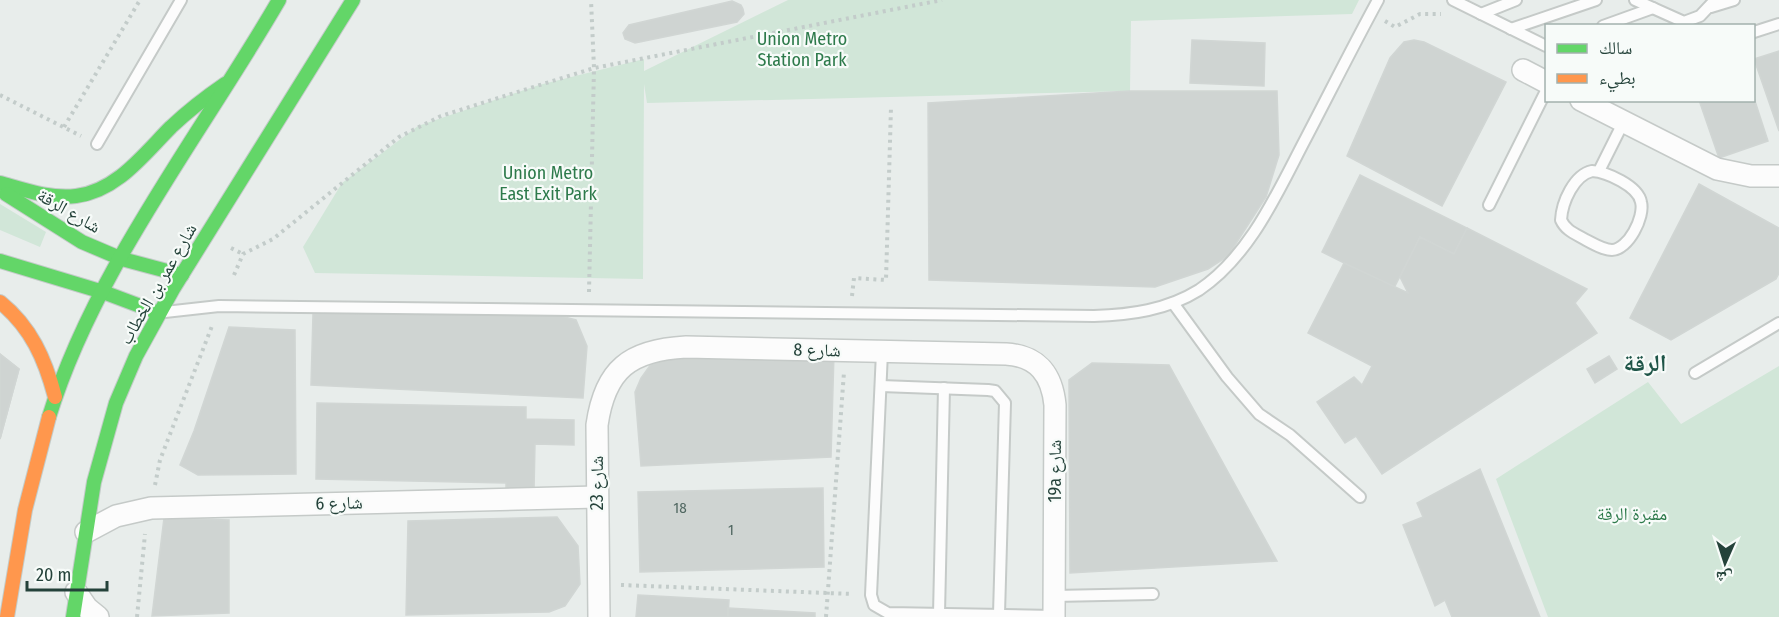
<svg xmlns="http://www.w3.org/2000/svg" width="1779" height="617" font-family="'Fira Sans Condensed','Noto Naskh Arabic',sans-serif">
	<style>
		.green { fill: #d1e6d8 }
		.building { fill: #cfd4d2; stroke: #d1d6d4; stroke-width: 1.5 }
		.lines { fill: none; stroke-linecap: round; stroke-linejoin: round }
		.lane-casing { stroke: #c5cac8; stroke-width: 14 }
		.street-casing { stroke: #c5cac8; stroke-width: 24 }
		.fast-casing { stroke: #c3cbc8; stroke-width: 16 }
		.slow-casing { stroke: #c3cbc8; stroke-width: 16 }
		.path { stroke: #c3ccca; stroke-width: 4; stroke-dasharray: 3 4.5; stroke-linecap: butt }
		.lane { stroke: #fcfcfc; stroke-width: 10 }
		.street { stroke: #fcfcfc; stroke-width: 21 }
		.fast { stroke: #63d668; stroke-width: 14 }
		.slow { stroke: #ff974d; stroke-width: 14 }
		.labels { text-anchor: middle; stroke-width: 4.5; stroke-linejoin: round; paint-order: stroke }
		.number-label { font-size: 15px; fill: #506761 }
		.park-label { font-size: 18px; fill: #2d7a4b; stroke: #f7fbf9 }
		.street-label { font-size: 18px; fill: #24423a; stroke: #f7fbf9 }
		.district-label { font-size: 24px; font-weight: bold; fill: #1f5548; stroke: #f7fbf9 }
	</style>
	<rect width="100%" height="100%" fill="#e8edeb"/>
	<g class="green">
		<polygon points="788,0 1359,0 1352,14 1131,21 1130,91 647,103 644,84 643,279 315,273 303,247 342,183 418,126 539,85 644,59 644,71"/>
		<polygon points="0,204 46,232 40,247 0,230"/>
		<polygon points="1779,366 1779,617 1548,617 1496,479 1648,382 1681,424"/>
	</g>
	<g class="building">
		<polygon points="732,1 741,5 743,9 744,14 737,22 635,43 625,39 623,33 629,25"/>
		<polygon points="1192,40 1265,43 1264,86 1190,83"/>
		<polygon points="1414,40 1424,42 1506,82 1442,206 1347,156 1390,58 1404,42"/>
		<polygon points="1779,51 1779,131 1754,59"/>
		<polygon points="1130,91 1277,91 1279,155 1266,197 1228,256 1208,269 1155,287 929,280 928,103"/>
		<polygon points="1754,98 1768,141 1719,158 1699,100 1754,100"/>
		<polygon points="1360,175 1467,228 1454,254 1420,237 1394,288 1322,252"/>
		<polygon points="1699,184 1779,228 1779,273 1776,279 1671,340 1630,318"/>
		<polygon points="1467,228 1587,289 1575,303 1597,333 1382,474 1356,436 1345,443 1317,402 1354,377 1362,385 1372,366 1308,333 1344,263 1408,293 1400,277 1420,237 1454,254"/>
		<polygon points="313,314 557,315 576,320 587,346 583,398 311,385"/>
		<polygon points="229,327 295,330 296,474 198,475 180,465 194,431"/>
		<polygon points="683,353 834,353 831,457 641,466 635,392 641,378 654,360"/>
		<polygon points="0,354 19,369 0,439"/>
		<polygon points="0,354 19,369 0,439"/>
		<polygon points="1609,356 1617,369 1595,383 1587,369"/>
		<polygon points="1092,363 1169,365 1277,561 1070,573 1069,380"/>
		<polygon points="317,403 526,407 526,419 574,420 574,445 535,444 534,490 506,490 506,483 316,479"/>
		<polygon points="1480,469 1540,617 1452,617 1445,600 1435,606 1403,525 1423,517 1417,503"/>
		<polygon points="823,488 824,567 640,572 638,492"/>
		<polygon points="557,517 578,546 580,584 565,606 549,612 406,615 408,521"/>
		<polygon points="164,518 229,520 229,613 152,616"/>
		<polygon points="638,595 729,600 728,617 636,617"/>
		<polygon points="728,608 815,613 815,617 728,617"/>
	</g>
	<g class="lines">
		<defs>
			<g id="lane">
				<polyline points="1453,0 1546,46"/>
				<polyline points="1635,0 1684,22 1700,16 1715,0"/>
				<polyline points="1711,7 1734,0"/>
				<polyline points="1481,14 1516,0"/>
				<polyline points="1603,26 1653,8"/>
				<polyline points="1511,29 1596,0"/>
				<polyline points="1754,32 1779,24"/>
				<polyline points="97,144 181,0"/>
				<path d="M1592,171C1607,172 1638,186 1641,202C1645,217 1628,250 1612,250C1603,250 1594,244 1586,240C1576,234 1566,231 1561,220C1562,202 1574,175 1592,171Z"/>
				<polyline points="1599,171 1623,123"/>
				<polyline points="1489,205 1546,91"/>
				<polyline points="1173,303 1227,377 1259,414 1290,435 1360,497"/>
				<path d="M165,312L219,306L1094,316C1130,315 1167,310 1199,290C1251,255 1278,191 1306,138C1330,92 1353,46 1378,0"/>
				<polyline points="882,352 871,595 874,605 888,613 1054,616"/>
				<polyline points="1695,373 1779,323"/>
				<polyline points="881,386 988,390 995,391 1005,403 999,614"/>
				<polyline points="1054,596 1153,594"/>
				<polyline points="939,614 944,388"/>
			</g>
			<g id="street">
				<polyline points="1523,70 1546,82"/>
				<polyline points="1581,100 1717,169 1751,176 1779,176"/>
				<polyline points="86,532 116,516 151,508 597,497"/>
				<polyline points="76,592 87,608 98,617"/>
				<path d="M599,617L597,425C605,369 630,350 686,347L1006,354C1038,356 1052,375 1055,405L1054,617"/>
			</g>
			<g id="fast">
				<path d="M0,183C25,190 50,199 76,196C117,191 144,154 171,127C188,111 206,97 225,84"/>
				<polyline points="6,194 82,242 122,259 182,275"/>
				<polyline points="0,261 103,292 159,313"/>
				<path d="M49,417C94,270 202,133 279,0"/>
				<polyline points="73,617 94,482 116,403 136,356 173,289 353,0"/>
			</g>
			<g id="slow">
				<path d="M0,302C31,327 45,359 55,397"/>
				<polyline points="7,617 25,510 49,417"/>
			</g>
		</defs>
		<use href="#lane" class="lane-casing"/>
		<use href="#street" class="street-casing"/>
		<use href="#fast" class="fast-casing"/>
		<use href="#slow" class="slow-casing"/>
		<g class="path">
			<polyline points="1385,21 1395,27 1420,14 1441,14"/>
			<polyline points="0,95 81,136"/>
			<polyline points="64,127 140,0"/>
			<polyline points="231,248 243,254"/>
			<polyline points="234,275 243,254 273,239 399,137 441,116 594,68 942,0"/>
			<polyline points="589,292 594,68 591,0"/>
			<polyline points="852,296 854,278 886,280 891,107"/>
			<polyline points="155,485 160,460 212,326"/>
			<polyline points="621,585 853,594"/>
			<polyline points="137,617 145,534"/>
			<polyline points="826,617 844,372"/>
		</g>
		<use href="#lane" class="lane"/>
		<use href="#street" class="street"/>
		<use href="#fast" class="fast"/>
		<use href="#slow" class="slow"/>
	</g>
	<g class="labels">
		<g class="number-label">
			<text x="680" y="513">18</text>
			<text x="731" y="535">1</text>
		</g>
		<g class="park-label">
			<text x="802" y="45">Union Metro<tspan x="802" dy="21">Station Park</tspan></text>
			<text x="548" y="179">Union Metro<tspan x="548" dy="21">East Exit Park</tspan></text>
			<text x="1632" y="520">مقبرة الرقة</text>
		</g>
		<g class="street-label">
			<text transform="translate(69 211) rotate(30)" y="6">شارع الرقة</text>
			<text transform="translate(158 284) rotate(-60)" y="6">شارع عمر بن الخطاب</text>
			<text transform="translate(817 350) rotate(1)" y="6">شارع 8</text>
			<text transform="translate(1055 471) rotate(-90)" y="6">19a شارع</text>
			<text transform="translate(597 483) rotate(-90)" y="6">شارع 23</text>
			<text transform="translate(339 503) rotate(-1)" y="6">شارع 6</text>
		</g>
		<g class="district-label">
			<text x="1645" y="371">الرقة</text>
		</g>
	</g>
	<rect x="1545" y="24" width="210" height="78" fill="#f7fbf9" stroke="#a3b1ad" stroke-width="1.5"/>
	<rect x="1557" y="44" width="30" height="9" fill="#63d668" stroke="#a3b1ad" stroke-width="1.5"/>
	<text x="1599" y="54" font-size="18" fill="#24423a">سالك</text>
	<rect x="1557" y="74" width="30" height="9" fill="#ff974d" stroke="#a3b1ad" stroke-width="1.5"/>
	<text x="1599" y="84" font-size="18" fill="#24423a">بطيء</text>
	<g transform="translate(1725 563) rotate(183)" stroke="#f7fbf9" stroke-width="4.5" paint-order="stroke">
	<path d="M0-4.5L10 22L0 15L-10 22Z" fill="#24423a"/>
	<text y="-9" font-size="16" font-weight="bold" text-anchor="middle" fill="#24423a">ش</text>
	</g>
	<path d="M27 581v9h80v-9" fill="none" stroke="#24423a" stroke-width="3"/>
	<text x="36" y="581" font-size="18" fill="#24423a" stroke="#f7fbf9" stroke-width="4.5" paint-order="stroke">20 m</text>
</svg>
